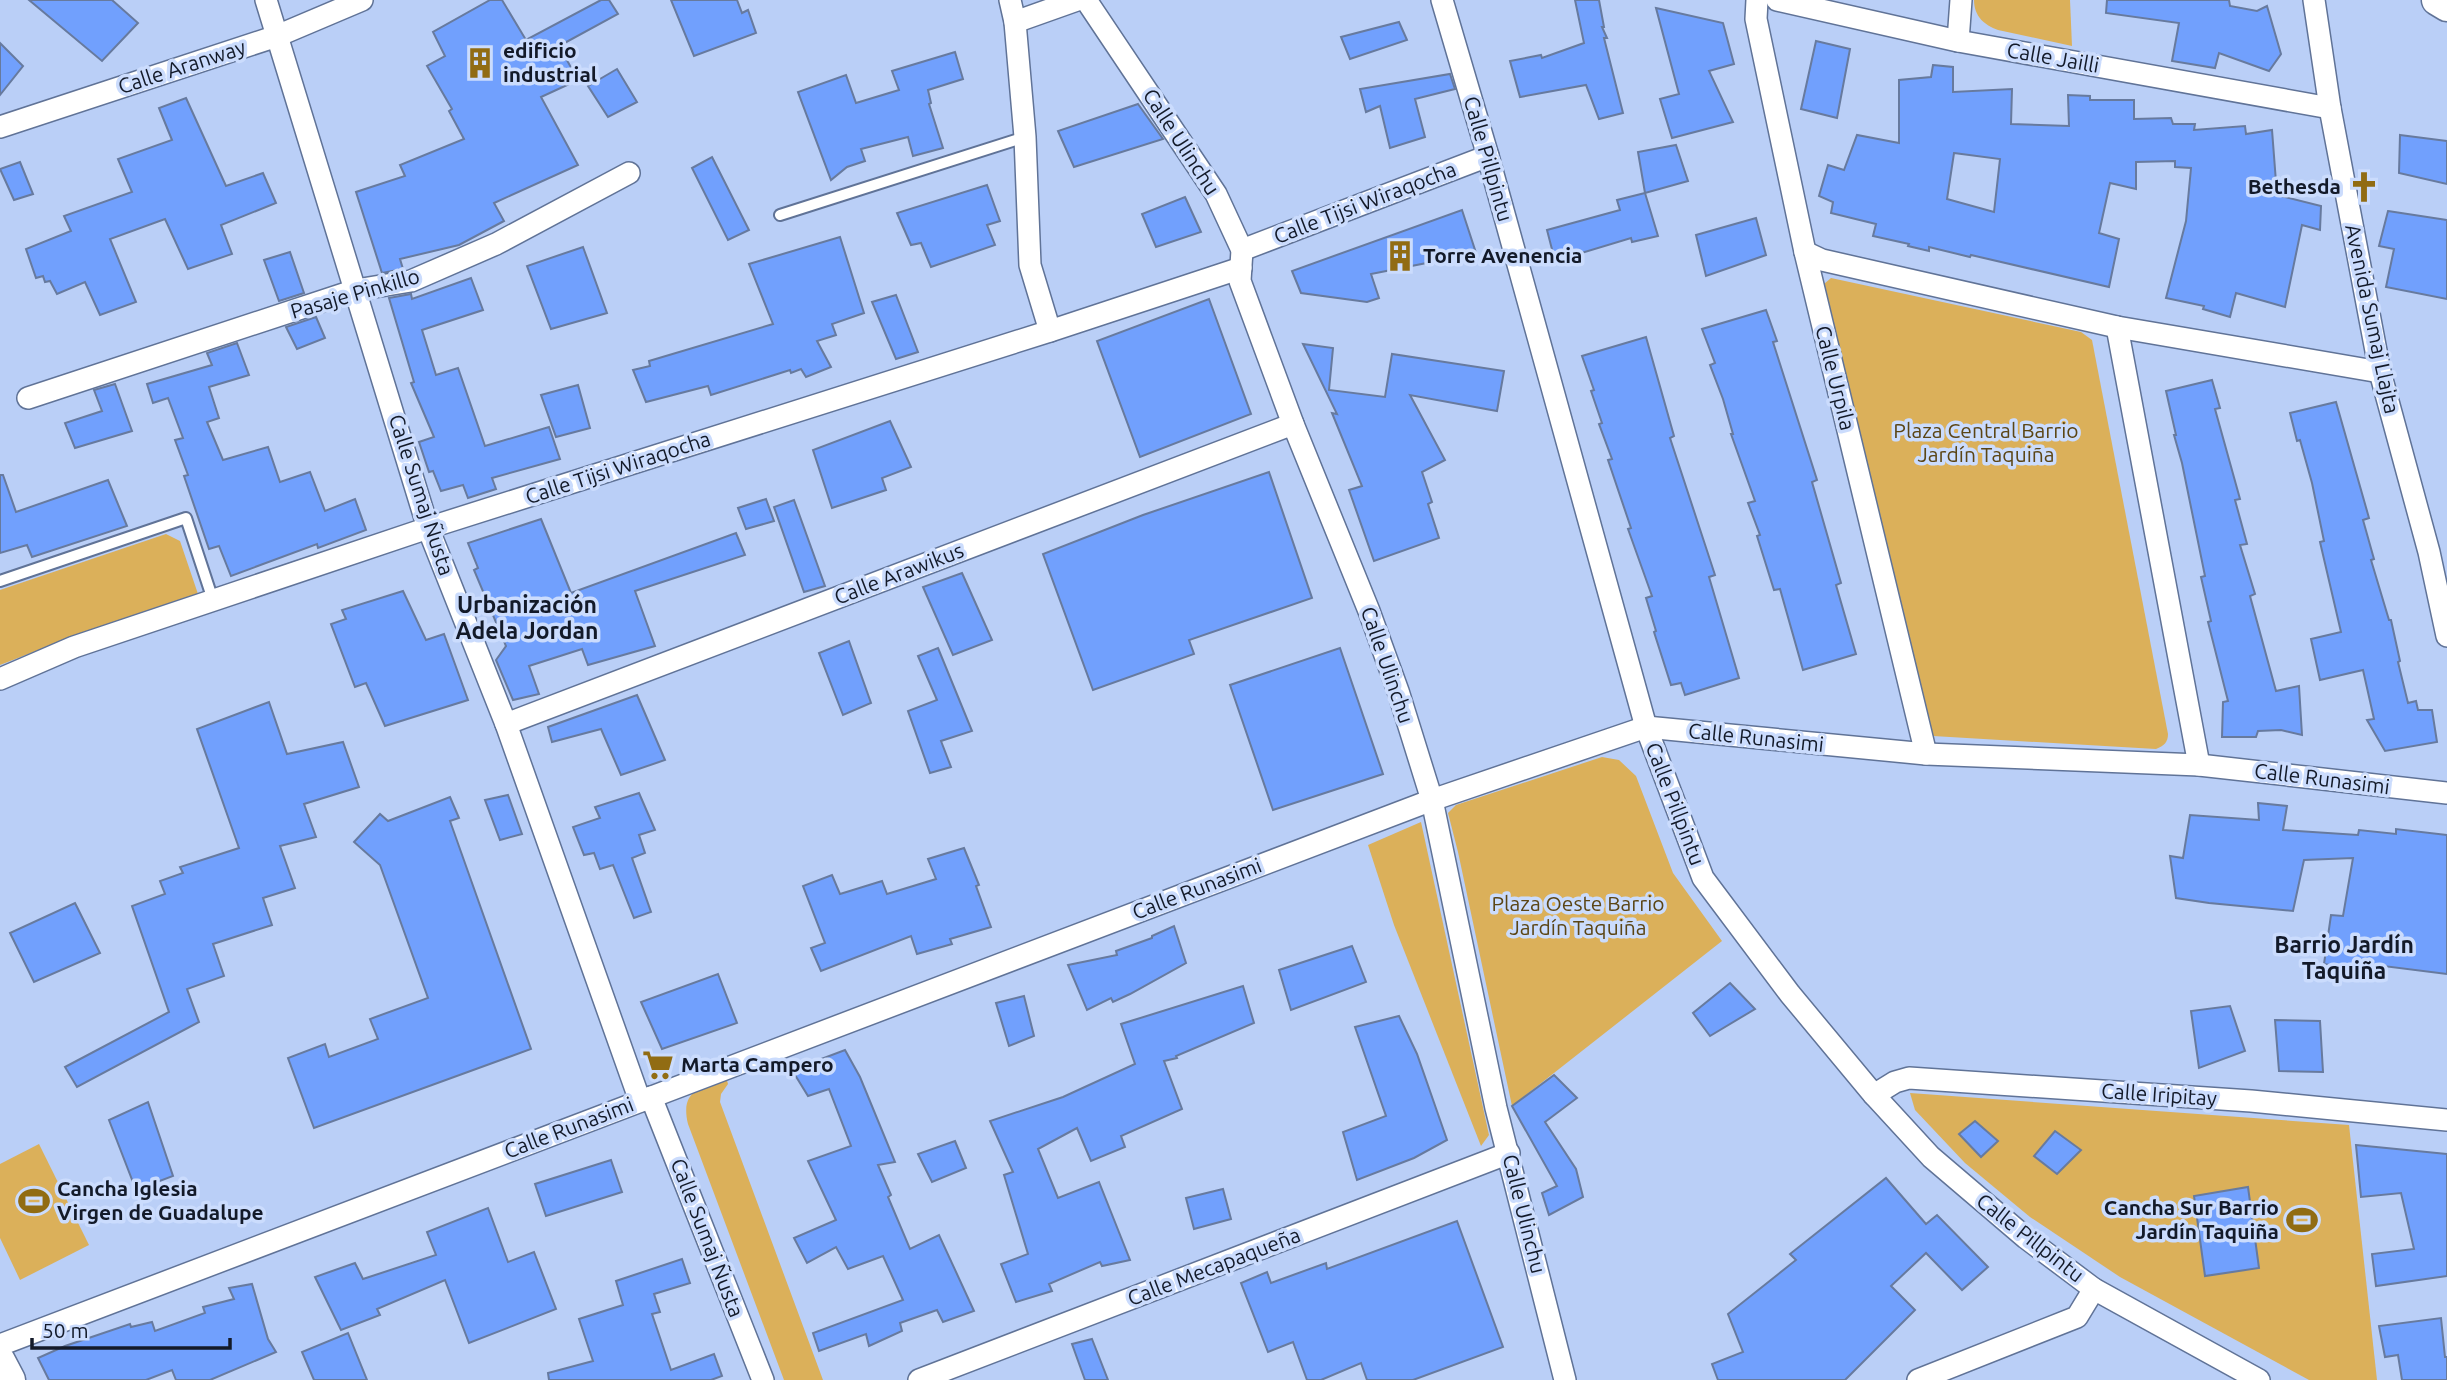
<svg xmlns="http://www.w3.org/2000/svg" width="2447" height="1380" font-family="Ubuntu,sans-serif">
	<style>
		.green { fill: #dbb05a }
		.building { fill: #71a0fd; stroke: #677a9e; stroke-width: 2; fill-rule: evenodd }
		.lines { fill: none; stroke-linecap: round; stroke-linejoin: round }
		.lane-casing { stroke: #607397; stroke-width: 14 }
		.street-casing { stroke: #607397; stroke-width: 24 }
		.secondary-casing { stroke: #607397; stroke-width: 33 }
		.lane { stroke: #fff; stroke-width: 10 }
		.street { stroke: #fff; stroke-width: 21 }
		.secondary { stroke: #fff; stroke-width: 30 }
		.labels { text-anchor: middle; stroke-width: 7; stroke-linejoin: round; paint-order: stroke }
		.poi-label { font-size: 21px; font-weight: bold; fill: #131a29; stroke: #cbdcfd; text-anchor: start }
		.street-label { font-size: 21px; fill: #131a29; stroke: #cbdcfd }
		.park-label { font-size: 21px; fill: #5b4515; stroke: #cbdcfd }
		.neighbourhood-label { font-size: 23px; font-weight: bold; fill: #131a29; stroke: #cbdcfd }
	</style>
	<rect width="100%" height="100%" fill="#bacff7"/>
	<g class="green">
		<path d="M1974,0H2070L2072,46L1998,30C1984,25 1974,16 1974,0Z"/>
		<path d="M1831,278L2081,332L2092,340L2168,734C2168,742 2164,746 2156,749L1933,736L1927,733L1824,289V284Z"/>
		<polygon points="166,534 180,541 198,594 64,640 0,665 0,590"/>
		<polygon points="1602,757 1619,760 1636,776 1673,873 1722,941 1512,1106 1458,852 1448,813 1456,805"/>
		<polygon points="1421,822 1489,1135 1481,1146 1394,925 1368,845"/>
		<path d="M726,1077L728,1084L721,1094L720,1102L823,1380H784L688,1124C680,1090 700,1089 726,1077Z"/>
		<polygon points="1910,1093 2349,1125 2377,1380 2309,1380 2120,1277 2030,1217 1965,1163 1915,1110"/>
		<polygon points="39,1144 89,1245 20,1280 0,1238 0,1164"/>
	</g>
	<g class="building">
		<polygon points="29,0 112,0 138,23 102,61"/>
		<polygon points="490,0 502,0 526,40 601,0 609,0 618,14 559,46 578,80 541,97 578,165 494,203 504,221 459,245 400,259 403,269 382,273 356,192 405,176 400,165 464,139 449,111 452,109 427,66 445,56 433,32"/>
		<polygon points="671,0 737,0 742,13 748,10 756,33 694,56"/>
		<polygon points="1575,0 1599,0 1604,27 1602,27 1607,38 1604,38 1623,113 1599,119 1586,85 1520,97 1510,61 1541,55 1542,58 1584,43"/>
		<polygon points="2107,0 2229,0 2230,6 2257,11 2267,6 2281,54 2269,71 2219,53 2215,68 2172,61 2179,23 2106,13"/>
		<polygon points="1656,8 1723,23 1734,64 1709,71 1733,122 1672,138 1660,99 1679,94"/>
		<polygon points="1399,22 1407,40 1350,59 1341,37"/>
		<polygon points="1816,41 1850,49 1837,118 1801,109"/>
		<polygon points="0,43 23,66 0,95"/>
		<polygon points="955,52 963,79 928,90 931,103 929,104 943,148 913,156 908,137 861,149 865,161 847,167 831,180 798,92 846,75 856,103 899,90 892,71"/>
		<path d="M1933,65L1953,67V92L2012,89L2011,124L2069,126L2068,95L2090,96V100H2134V119L2171,118L2173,124H2195L2194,130L2245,126L2246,134L2272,130L2277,195L2321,206L2320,230L2302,225L2285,307L2236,293L2230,317L2203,309L2204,306L2166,298L2186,221L2191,168L2175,167V161L2136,162V189L2110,183L2099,233L2119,239L2109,287L1971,255L1970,257L1929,247V251L1908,246L1909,244L1873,236L1876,224L1831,213L1833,202L1819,196L1828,165L1844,170L1857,135L1899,143V80L1931,77ZM1954,153L2000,159L1994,212L1947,199Z"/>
		<polygon points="617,69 637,102 608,117 588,86"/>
		<polygon points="1450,74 1455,89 1415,99 1425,137 1390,148 1380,106 1366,112 1360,89"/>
		<polygon points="186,98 226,186 263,173 276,203 221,225 232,254 188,269 165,219 110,239 136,302 100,315 85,282 57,294 50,281 45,282 43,276 36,278 26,249 71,231 64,216 132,192 118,159 172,140 159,108"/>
		<polygon points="1138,104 1163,139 1074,167 1058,131"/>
		<polygon points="2400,135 2447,141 2447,184 2399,173"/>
		<polygon points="1676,145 1688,181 1645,193 1638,152"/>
		<polygon points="712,157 749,230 728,240 692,168"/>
		<polygon points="20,162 33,194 14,200 0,169"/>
		<polygon points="987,185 1000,221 987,225 995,245 931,267 921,243 911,245 897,213"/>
		<polygon points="1645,193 1658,236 1632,242 1631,238 1555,261 1547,230 1620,210 1617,200"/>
		<polygon points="1185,197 1201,232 1156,247 1142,214"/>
		<polygon points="1462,210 1476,253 1448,263 1447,259 1371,274 1379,298 1367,302 1301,293 1292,271"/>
		<polygon points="2388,211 2447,220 2447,299 2386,287 2394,249 2379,246"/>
		<polygon points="1756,218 1766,255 1706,276 1696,235"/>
		<polygon points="840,237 864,313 832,324 836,335 817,341 831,367 806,377 801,369 791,373 790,370 711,395 708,386 646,402 633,370 650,366 649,361 773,324 749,264"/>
		<polygon points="583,247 607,313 551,329 527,266"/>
		<polygon points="290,252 304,293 279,301 264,260"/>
		<polygon points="471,278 483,310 422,330 436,375 458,368 485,446 549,427 560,459 492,478 496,489 468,498 463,485 441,491 433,471 429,472 419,442 434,437 411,383 414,382 389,298 411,294 412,299"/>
		<polygon points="896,295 918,352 896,359 872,302"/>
		<polygon points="1209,299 1251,414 1140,457 1097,341"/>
		<polygon points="1766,310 1777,341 1773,342 1817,480 1812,482 1841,583 1836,585 1856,654 1803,670 1780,589 1774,590 1757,536 1760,535 1748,503 1755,501 1731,434 1733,434 1723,399 1710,365 1715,363 1702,329"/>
		<polygon points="316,317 325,338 297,349 286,327"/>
		<polygon points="1646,337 1674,436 1670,438 1715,575 1709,577 1739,678 1685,695 1681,683 1671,685 1654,632 1656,631 1646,598 1652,596 1628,529 1631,528 1608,460 1612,459 1599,424 1602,423 1591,391 1594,390 1582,356"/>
		<polygon points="237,343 249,375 209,387 219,418 207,422 223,460 268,447 280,482 310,472 325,511 355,499 366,530 318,548 317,544 231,576 219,546 209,549 184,476 188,475 175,440 183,438 168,398 153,403 147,384 212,365 207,353"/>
		<polygon points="1303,344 1333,348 1329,390 1385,397 1392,354 1504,371 1497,411 1410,395 1445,460 1422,472 1432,502 1428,504 1439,538 1374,561 1349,490 1362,486 1332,413 1337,414"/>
		<polygon points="2212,380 2220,408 2215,409 2240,499 2235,500 2247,544 2240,545 2255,594 2250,596 2276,691 2299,686 2302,735 2281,730 2258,731 2256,737 2222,737 2223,702 2228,701 2208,622 2211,621 2201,577 2205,576 2182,463 2174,435 2176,435 2166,391"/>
		<polygon points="115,384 132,431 75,448 65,423 102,411 94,390"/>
		<polygon points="578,385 590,428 556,437 541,395"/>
		<polygon points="2336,402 2369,518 2363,520 2374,559 2371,560 2389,620 2391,620 2400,661 2398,662 2408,703 2416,701 2418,710 2432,710 2437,742 2385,751 2367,720 2374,719 2363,670 2320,680 2311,639 2341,632 2320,542 2324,541 2312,483 2300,440 2297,441 2290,413"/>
		<polygon points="890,421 911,467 882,478 886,490 832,508 813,450"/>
		<polygon points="1269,472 1312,598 1189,640 1194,654 1093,690 1043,554 1143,515"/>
		<polygon points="0,475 3,475 16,512 108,480 127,526 32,557 27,545 0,553"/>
		<polygon points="766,499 774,521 746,529 738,508"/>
		<polygon points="794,500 825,586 804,592 774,507"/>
		<polygon points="541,519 571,593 736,533 745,555 635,591 655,646 588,665 582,649 529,666 539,694 513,700 496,660 506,646 474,570 478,568 468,543"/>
		<polygon points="962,573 992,640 953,655 923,587"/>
		<polygon points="403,591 426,640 444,634 468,700 385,726 366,683 355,687 331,624 346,619 342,610"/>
		<polygon points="849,641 871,703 843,715 819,653"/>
		<polygon points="938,648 972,731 941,741 951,767 930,773 908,711 937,700 918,656"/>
		<polygon points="1340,648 1383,774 1273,810 1230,685"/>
		<polygon points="637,695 665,760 621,775 601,729 552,742 548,727"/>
		<polygon points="269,702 287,754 343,742 359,787 304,804 316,837 280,846 295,888 263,898 272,925 213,944 224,976 187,989 199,1022 77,1087 65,1067 169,1012 132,906 165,894 160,881 183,873 180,867 239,848 197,729"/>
		<polygon points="639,793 655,830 639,835 645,853 632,858 651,912 634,918 613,865 600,869 594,853 584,855 573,827 600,818 595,807"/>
		<polygon points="508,795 522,834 500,840 485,800"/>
		<polygon points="450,797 459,818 450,821 531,1049 314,1128 288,1058 325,1044 329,1057 378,1039 370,1019 428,998 380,865 354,842 380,814 388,821"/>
		<polygon points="2258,803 2287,806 2283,830 2358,835 2359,830 2396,834 2396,829 2447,835 2447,974 2360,963 2359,970 2324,964 2331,915 2343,916 2353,858 2304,860 2293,911 2209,903 2176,898 2170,856 2183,858 2190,815 2259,820"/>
		<polygon points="964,848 979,885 976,886 991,927 950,939 952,944 917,954 911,936 821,971 811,948 825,943 803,886 832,875 840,894 882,881 887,894 936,879 928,859"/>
		<polygon points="75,903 100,953 34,982 10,933"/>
		<polygon points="1174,926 1186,963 1130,994 1113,1002 1111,998 1087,1010 1068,965 1117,955 1116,951 1152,938 1152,936"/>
		<polygon points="1352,946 1366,982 1291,1010 1279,970"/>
		<polygon points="718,974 737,1023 662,1049 641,1002"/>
		<polygon points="1730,983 1755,1009 1710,1036 1693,1013"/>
		<polygon points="1243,986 1254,1023 1176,1056 1177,1058 1164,1061 1182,1109 1121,1136 1125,1147 1091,1161 1077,1128 1038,1149 1058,1198 1099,1182 1130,1260 1102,1266 1100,1262 1049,1284 1052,1291 1016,1302 1001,1264 1028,1254 1004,1175 1013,1172 990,1121 1063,1097 1135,1064 1121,1024"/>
		<polygon points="1024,996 1034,1036 1009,1046 996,1003"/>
		<polygon points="2230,1006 2245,1051 2199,1068 2191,1011"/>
		<polygon points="1399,1016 1417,1054 1447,1140 1414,1158 1357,1180 1343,1132 1386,1116 1355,1027"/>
		<polygon points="2275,1020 2320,1021 2323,1072 2279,1071"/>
		<polygon points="845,1050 860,1077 895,1162 878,1165 891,1195 888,1197 910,1249 939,1235 974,1311 943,1322 937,1310 900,1323 902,1331 869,1346 866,1334 819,1351 813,1333 903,1300 883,1256 848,1269 836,1247 807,1263 794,1238 836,1220 808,1161 851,1146 829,1089 808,1096 792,1070"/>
		<polygon points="1554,1075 1577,1098 1545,1122 1576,1169 1583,1197 1549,1215 1542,1193 1557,1186 1512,1106"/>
		<polygon points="148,1102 173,1176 136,1190 109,1120"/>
		<polygon points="1975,1121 1998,1141 1981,1157 1959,1134"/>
		<polygon points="2055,1131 2081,1150 2057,1174 2034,1156"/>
		<polygon points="955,1141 966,1168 932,1182 918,1154"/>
		<polygon points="2356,1145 2447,1154 2447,1276 2376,1286 2372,1254 2414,1249 2401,1193 2361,1197"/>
		<polygon points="611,1160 622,1192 546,1216 535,1184"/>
		<polygon points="1886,1178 1926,1224 1937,1215 1988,1267 1962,1290 1926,1253 1891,1286 1915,1310 1845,1380 1718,1380 1712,1364 1743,1352 1728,1314 1796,1260 1790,1254"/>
		<polygon points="2248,1187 2259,1268 2205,1276 2194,1196"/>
		<polygon points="1223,1189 1231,1219 1194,1229 1186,1198"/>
		<polygon points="488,1208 508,1262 534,1252 556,1309 469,1343 445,1280 377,1309 380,1315 341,1330 315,1277 355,1263 363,1279 436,1255 427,1232"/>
		<polygon points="1457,1221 1503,1347 1413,1380 1367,1380 1361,1363 1321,1380 1307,1380 1293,1342 1268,1352 1241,1283 1267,1272 1271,1283 1326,1263 1327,1269"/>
		<polygon points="682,1259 690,1283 654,1294 660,1312 652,1314 671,1370 714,1354 722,1376 711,1380 549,1380 548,1373 593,1361 579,1319 623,1305 616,1281"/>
		<polygon points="252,1284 268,1339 276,1352 210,1380 176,1380 172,1370 146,1380 49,1380 38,1358 65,1346 130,1324 131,1327 152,1322 155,1331 205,1313 203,1307 234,1299 229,1288"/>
		<polygon points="2441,1318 2445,1357 2447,1357 2447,1380 2402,1380 2398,1355 2385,1357 2379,1326"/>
		<polygon points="348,1333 367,1380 314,1380 302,1352"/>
		<polygon points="1092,1339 1108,1380 1085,1380 1072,1344"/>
	</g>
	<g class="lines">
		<defs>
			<g id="lane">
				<polyline points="780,215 1025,137"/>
				<polyline points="0,581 186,518 213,600"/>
			</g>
			<g id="street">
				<polyline points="266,0 428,528 506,724 640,1101"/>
				<polyline points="1010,0 1015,22 1025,137 1030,265 1050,331"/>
				<polyline points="1086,0 1216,194 1242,250 1240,281 1293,424 1369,611 1398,691 1432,800 1496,1108 1565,1380"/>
				<polyline points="1442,0 1488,156 1646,727 1703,878 1790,994 1874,1095 1931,1157 2026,1238 2094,1289 2259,1380"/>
				<polyline points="1757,0 1756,19 1805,252 1926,754"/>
				<polyline points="1777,0 1958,41 2330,108"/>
				<polyline points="2314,0 2330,108 2380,372 2429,552 2447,636"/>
				<polyline points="1015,22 1077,0"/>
				<polyline points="1958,41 1961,0"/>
				<polyline points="0,127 277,36 362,0"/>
				<polyline points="1242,250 1488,156"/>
				<polyline points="1805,252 1822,260 2117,327 2380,372"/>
				<polyline points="2117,327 2199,765"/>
				<polyline points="28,398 356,290 411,281 496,244 629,173"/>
				<polyline points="0,679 74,647 428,528 1050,331 1241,268"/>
				<polyline points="506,724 1293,424"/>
				<polyline points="1874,1095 1895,1082 1909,1078 2251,1101 2447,1120"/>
				<polyline points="651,1097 763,1380"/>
				<polyline points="0,1345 1432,800 1646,727 1926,754 2199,765 2447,793"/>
				<polyline points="919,1380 1509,1153"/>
				<polyline points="1918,1380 2077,1317 2094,1289"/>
			</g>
			<g id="secondary">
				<polyline points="2437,0 2447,6"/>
				<polyline points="0,1361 10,1380"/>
			</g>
		</defs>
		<use href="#lane" class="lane-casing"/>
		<use href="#street" class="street-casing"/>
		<use href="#secondary" class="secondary-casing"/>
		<use href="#lane" class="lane"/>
		<use href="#street" class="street"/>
		<use href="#secondary" class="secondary"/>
	</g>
	<defs>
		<symbol id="building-bare" viewBox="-9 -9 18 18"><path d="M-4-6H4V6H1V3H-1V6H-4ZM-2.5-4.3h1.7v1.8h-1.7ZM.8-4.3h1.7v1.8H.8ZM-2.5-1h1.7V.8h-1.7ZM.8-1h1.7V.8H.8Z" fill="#916c13" stroke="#cbdcfd" stroke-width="2.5" paint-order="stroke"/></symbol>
		<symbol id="church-bare" viewBox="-9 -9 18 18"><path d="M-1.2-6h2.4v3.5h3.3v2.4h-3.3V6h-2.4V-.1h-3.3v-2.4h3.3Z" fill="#916c13" stroke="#cbdcfd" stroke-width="2.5" paint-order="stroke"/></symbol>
		<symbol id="supermarket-bare" viewBox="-9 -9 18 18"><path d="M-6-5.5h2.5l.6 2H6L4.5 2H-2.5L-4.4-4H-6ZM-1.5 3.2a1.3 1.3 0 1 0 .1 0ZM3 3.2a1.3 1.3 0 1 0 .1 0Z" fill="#916c13" stroke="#cbdcfd" stroke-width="2.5" paint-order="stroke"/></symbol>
		<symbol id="stadium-bare" viewBox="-9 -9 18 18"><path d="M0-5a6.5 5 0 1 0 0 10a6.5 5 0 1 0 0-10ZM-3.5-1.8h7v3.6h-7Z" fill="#916c13" stroke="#cbdcfd" stroke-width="2.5" paint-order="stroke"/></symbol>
	</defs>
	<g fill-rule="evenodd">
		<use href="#building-bare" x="458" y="41" width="44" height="44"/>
		<use href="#church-bare" x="2342" y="165" width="44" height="44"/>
		<use href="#building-bare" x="1378" y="234" width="44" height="44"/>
		<use href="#supermarket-bare" x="636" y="1043" width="44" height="44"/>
		<use href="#stadium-bare" x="12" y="1179" width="44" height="44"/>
		<use href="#stadium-bare" x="2280" y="1198" width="44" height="44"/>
	</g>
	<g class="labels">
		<g class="poi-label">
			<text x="503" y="58">edificio<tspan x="503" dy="24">industrial</tspan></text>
			<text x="2341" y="194" text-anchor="end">Bethesda</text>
			<text x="1423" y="263">Torre Avenencia</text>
			<text x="681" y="1072">Marta Campero</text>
			<text x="57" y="1196">Cancha Iglesia<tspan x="57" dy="24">Virgen de Guadalupe</tspan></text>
			<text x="2279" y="1215" text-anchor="end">Cancha Sur Barrio<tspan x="2279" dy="24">Jardín Taquiña</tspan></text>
		</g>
		<g class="street-label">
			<text transform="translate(2053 58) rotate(10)" y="7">Calle Jailli</text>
			<text transform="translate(182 67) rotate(-18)" y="7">Calle Aranway</text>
			<text transform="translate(1181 142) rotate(57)" y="7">Calle Ulinchu</text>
			<text transform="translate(1488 159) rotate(74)" y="7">Calle Pillpintu</text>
			<text transform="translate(1365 203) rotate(-21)" y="7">Calle Tijsi Wiraqocha</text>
			<text transform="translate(355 294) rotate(-16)" y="7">Pasaje Pinkillo</text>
			<text transform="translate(2372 319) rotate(78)" y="7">Avenida Sumaj Llajta</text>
			<text transform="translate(1835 378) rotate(76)" y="7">Calle Urpila</text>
			<text transform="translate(618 468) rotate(-18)" y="7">Calle Tijsi Wiraqocha</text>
			<text transform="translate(421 495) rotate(72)" y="7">Calle Sumaj Ñusta</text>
			<text transform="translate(899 574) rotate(-21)" y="7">Calle Arawikus</text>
			<text transform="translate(1387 665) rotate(71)" y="7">Calle Ulinchu</text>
			<text transform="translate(1756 738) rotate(6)" y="7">Calle Runasimi</text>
			<text transform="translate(2322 779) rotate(7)" y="7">Calle Runasimi</text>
			<text transform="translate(1675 804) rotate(69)" y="7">Calle Pillpintu</text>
			<text transform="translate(1197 889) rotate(-21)" y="7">Calle Runasimi</text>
			<text transform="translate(2159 1095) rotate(4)" y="7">Calle Iripitay</text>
			<text transform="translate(569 1128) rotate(-21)" y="7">Calle Runasimi</text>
			<text transform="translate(1524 1214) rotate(76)" y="7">Calle Ulinchu</text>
			<text transform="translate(707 1238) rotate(69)" y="7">Calle Sumaj Ñusta</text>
			<text transform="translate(2030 1238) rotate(38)" y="7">Calle Pillpintu</text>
			<text transform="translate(1214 1267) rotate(-21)" y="7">Calle Mecapaqueña</text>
		</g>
		<g class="park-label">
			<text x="1986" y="438">Plaza Central Barrio<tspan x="1986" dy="24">Jardín Taquiña</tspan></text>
			<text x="1578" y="911">Plaza Oeste Barrio<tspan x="1578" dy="24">Jardín Taquiña</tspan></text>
		</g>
		<g class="neighbourhood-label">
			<text x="527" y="613">Urbanización<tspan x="527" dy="26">Adela Jordan</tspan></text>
			<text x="2344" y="953">Barrio Jardín<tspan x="2344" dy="26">Taquiña</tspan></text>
		</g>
	</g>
	<path d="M32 1338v10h198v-10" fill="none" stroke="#131a29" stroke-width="3.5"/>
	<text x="42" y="1338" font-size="21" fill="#131a29" stroke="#cbdcfd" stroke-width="5" paint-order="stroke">50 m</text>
</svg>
